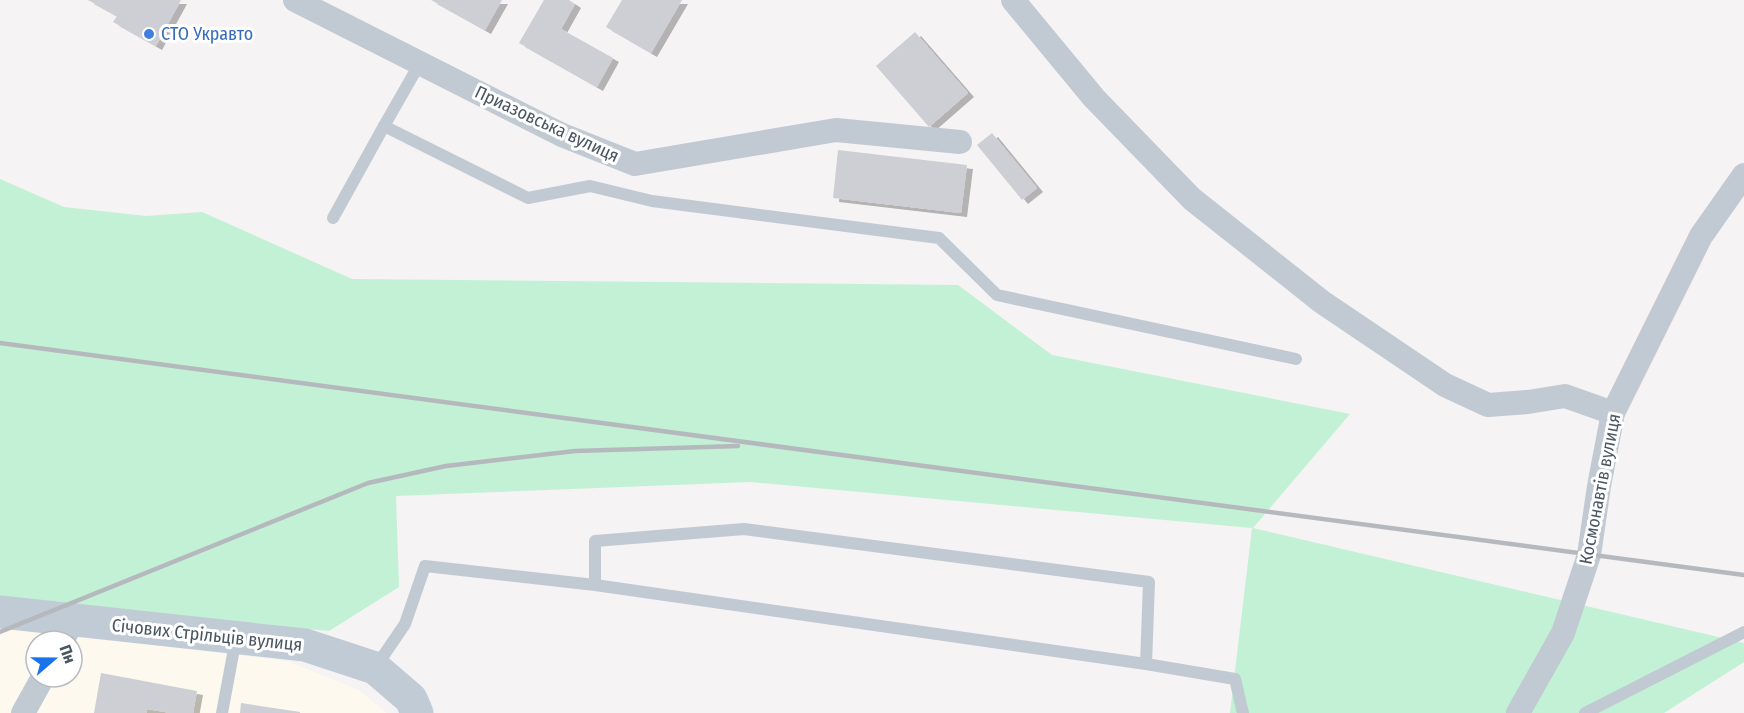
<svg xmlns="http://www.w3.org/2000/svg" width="1744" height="713" font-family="'Fira Sans Condensed',sans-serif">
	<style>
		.commercial { fill: #fdf9ef; fill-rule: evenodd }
		.green { fill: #c3f1d5 }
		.building { fill: #cdcfd5; filter: url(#shadow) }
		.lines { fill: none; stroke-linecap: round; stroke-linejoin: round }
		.lane { stroke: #c1cad2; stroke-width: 12 }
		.street { stroke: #c1cad2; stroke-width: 24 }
		.secondary { stroke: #c1cbd6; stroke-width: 33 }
		.rail { stroke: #b5b8bd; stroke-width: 4.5 }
		.shop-dot { fill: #3f7fe0; stroke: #fff; stroke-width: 2 }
		.labels { text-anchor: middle; stroke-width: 6; stroke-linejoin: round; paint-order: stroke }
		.shop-label { font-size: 18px; fill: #366cbe; stroke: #fff; text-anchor: start }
		.street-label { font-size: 18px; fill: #4a5661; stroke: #fff }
	</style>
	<defs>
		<filter id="shadow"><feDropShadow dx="6" dy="4" stdDeviation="0" flood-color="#0004"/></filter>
	</defs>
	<rect width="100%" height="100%" fill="#f5f3f3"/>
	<path class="commercial" d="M0,626L287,661L359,690L387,713H0ZM36,641H72V677H36Z"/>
	<polygon class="green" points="0,179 64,207 146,216 202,212 352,279 958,285 1052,355 1350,414 1253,528 1744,643 1744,662 1664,713 1230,713 1252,528 750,482 396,496 399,587 329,631 0,601"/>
	<g class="building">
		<polygon points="88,0 181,0 156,46 113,22 117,16"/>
		<polygon points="431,0 502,0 485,30"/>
		<polygon points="544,0 569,0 575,4 561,29 613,58 597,87 519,43"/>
		<polygon points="622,0 682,0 651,53 606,27"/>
		<polygon points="915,32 968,93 929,127 876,66"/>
		<polygon points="992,133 1037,188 1022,200 977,145"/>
		<polygon points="838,150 967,165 961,213 833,198"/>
		<polygon points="101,673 197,691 193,713 171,713 147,709 146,713 94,713"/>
		<polygon points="241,703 300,712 300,713 240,713"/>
	</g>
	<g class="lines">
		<g class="lane">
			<polyline points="420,63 384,126 528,198 590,186 652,201 939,238 997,295 1296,359"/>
			<polyline points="333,218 384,126"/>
			<polyline points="1146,664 1235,679 1243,713"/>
			<polyline points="375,668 405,624 425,566 595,585 1146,664 1149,582 744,529 595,541 595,585"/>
			<polyline points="222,713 236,638"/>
			<polyline points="1585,713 1744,632"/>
		</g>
		<g class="street">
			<polyline points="295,0 562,135 635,164 836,130 960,142"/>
			<polyline points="1013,0 1094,98 1192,199 1322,302 1445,385 1488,405 1528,402 1565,396 1613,413"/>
			<polyline points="62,641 73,621"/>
			<polyline points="23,713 43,677"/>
			<polyline points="1518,713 1563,633 1589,555 1599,486 1613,413 1701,236 1744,175"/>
		</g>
		<polyline class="secondary" points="0,612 305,645 375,668 411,699 417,713"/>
		<g class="rail">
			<polyline points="0,343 1744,575"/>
			<polyline points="0,632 368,483 446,466 575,451 738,446"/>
		</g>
	</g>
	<circle class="shop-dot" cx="149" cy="34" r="6"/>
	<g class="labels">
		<g class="shop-label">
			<text x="161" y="40">СТО Укравто</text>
		</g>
		<g class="street-label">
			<text transform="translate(547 124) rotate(25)" y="6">Приазовська вулиця</text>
			<text transform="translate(1600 489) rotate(-79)" y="6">Космонавтів вулиця</text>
			<text transform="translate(207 635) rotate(6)" y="6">Січових Стрільців вулиця</text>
		</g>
	</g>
	<g transform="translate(54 659) rotate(70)"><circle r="28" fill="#ffffff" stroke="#b7bbc0" stroke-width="1.5"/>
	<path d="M0-4.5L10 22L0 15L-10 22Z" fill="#1a73e8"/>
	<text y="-9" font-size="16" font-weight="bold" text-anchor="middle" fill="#4a5661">Пн</text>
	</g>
</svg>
